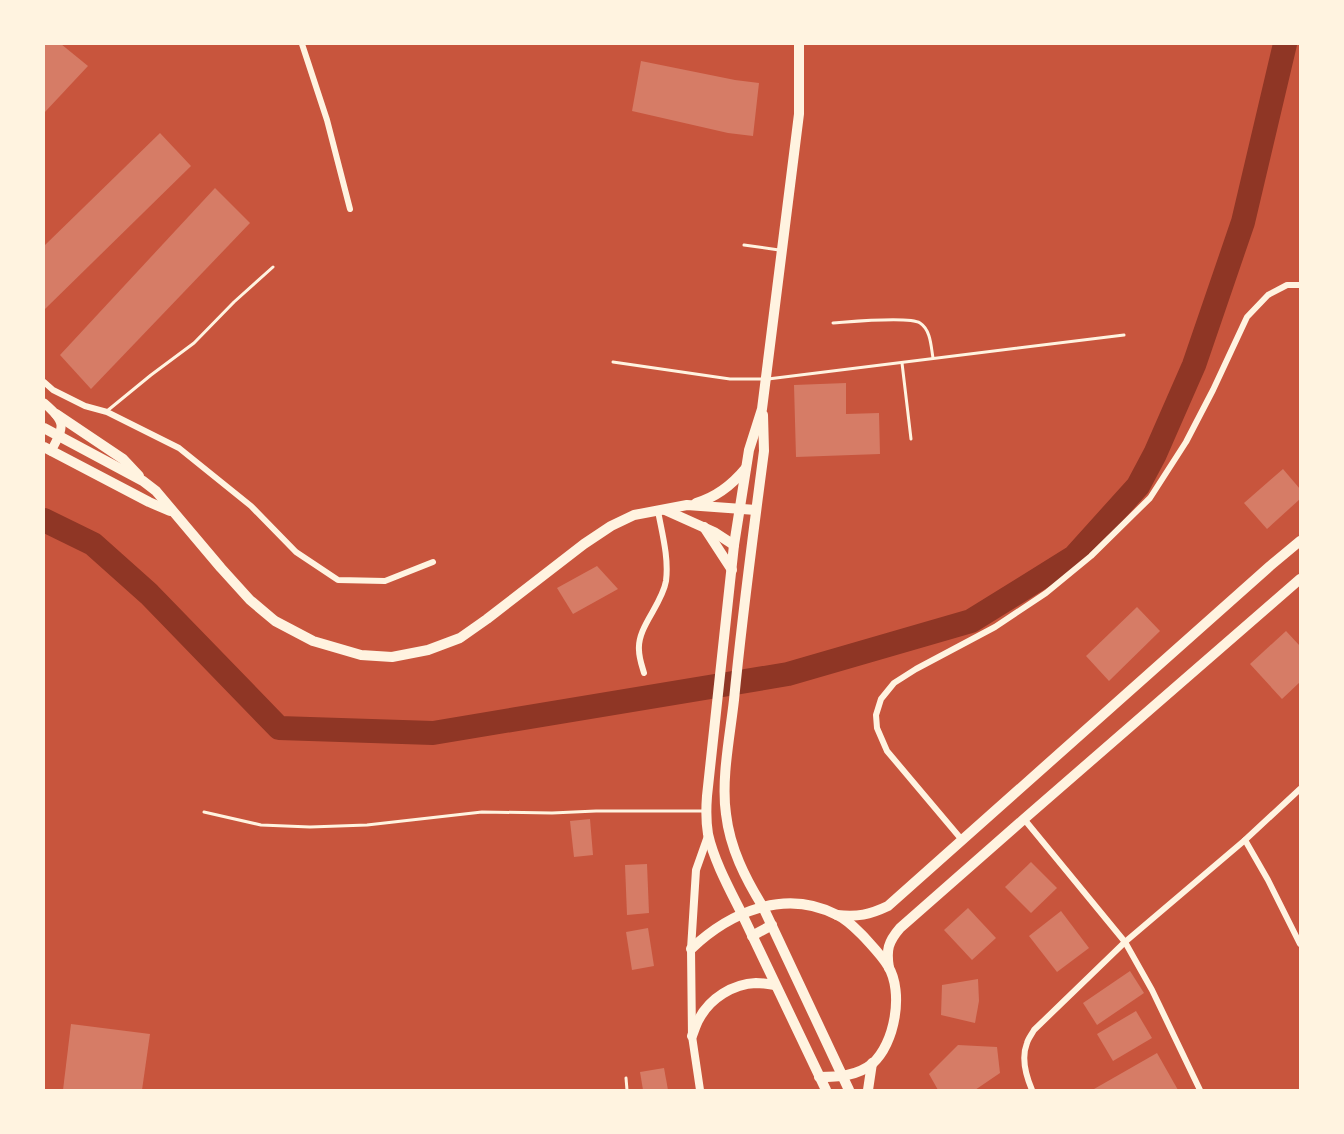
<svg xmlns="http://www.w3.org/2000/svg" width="1344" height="1134" font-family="Quicksand,sans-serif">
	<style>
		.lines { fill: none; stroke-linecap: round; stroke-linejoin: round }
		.river { stroke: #8f3625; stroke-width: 24 }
		.building { fill: #d67c66 }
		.service { stroke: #fff3e0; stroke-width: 3 }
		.minor { stroke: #fff3e0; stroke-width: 6 }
		.tertiary { stroke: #fff3e0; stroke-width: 8 }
		.secondary { stroke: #fff3e0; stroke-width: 9 }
		.primary { stroke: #fff3e0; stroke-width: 10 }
		.trunk { stroke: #fff3e0; stroke-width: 10 }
	</style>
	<rect width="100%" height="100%" fill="#c8553d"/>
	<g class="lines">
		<polyline class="river" points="44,520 93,544 149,594 279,728 433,733 788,674 971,621 1074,557 1138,486 1155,454 1194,365 1243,222 1285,44"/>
	</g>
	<g class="building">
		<polygon points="44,44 61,44 88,66 44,113"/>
		<polygon points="641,61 735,80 759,83 753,136 728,133 632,111"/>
		<polygon points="160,133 191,166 44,310 44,246"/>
		<polygon points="215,188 250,223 91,389 60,355"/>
		<polygon points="846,383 846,414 879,413 880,454 796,457 794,385"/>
		<polygon points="1283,469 1300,489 1300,499 1267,529 1244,503"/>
		<polygon points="597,566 618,589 573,614 557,588"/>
		<polygon points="1137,607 1160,631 1109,681 1086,656"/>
		<polygon points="1286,631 1300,646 1300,682 1282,699 1250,664"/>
		<polygon points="590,819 593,855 574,857 570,821"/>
		<polygon points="1031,862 1057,888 1031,913 1005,887"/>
		<polygon points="647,864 649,913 627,915 625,865"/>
		<polygon points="968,908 996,938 972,960 944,930"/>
		<polygon points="1061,911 1089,948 1057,972 1029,936"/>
		<polygon points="648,928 654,966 632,970 626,932"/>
		<polygon points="1130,971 1144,993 1097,1025 1083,1003"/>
		<polygon points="978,979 979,1001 975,1023 941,1015 942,985"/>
		<polygon points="1136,1011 1152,1038 1113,1061 1097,1034"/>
		<polygon points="71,1024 150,1034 142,1090 63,1090"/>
		<polygon points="958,1045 997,1047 1000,1073 975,1090 938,1090 929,1074"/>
		<polygon points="1157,1053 1178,1090 1095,1090 1094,1089"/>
		<polygon points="664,1068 668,1090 643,1090 640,1072"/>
	</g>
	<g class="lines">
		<g class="service">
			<polyline points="744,245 779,250"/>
			<path d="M833,323C849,322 909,316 920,323C931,330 931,347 933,358"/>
			<polyline points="613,362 730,379 762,379"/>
			<polyline points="902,363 911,439"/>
			<polyline points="768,379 1124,335"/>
			<polyline points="107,411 151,375 194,343 234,302 273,267"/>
			<polyline points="204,812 261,825 310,827 367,825 482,812 552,813 596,811 705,811"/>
			<polyline points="626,1078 627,1090"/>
		</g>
		<g class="minor">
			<polyline points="302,44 327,120 350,209"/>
			<polyline points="44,382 53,390 85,406 107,412 179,448 251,506 296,552 338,580 385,581 433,562"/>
			<path d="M644,673C642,666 639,658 639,650C637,627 662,605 666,581C669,558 662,533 658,511"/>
			<polyline points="1024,819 1125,942 1152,990 1200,1090"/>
			<polyline points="962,840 887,751 877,728 876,715 881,699 894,683 916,669 995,627 1046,593 1091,556 1150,498 1186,442 1213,390 1247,317 1268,295 1287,285 1300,285"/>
			<polyline points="1245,840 1268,880 1300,944"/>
			<path d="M1032,1090C1026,1076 1021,1058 1027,1043C1028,1039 1032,1034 1034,1030L1125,942L1245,840L1300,789"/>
		</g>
		<polyline class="tertiary" points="700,1090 692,1036 691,949 696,870 708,836"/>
		<path class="secondary" d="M44,403C66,422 65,426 51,451"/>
		<g class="primary">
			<polyline points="56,414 123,459 139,476"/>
			<path d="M763,415L764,451C753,534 742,617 734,700C730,736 721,779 726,814C730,848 745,878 763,907"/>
			<polyline points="44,428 143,481 156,491 221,568 250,600 275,621 313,641 361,655 392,657 428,650 460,638 487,619 584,544 611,526 634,515 687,505 756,510"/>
			<polyline points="44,447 149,502 170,511"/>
			<path d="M696,503C717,497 732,485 746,468"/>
			<polyline points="665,510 714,532 734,545"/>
			<polyline points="704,527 732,570"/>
			<path d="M742,914C730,890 714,861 708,834C706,822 706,809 707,796L734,545L749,450L762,409L799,114V44"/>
		</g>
		<g class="trunk">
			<polyline points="763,907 849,1090"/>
			<polyline points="742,914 826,1090"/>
			<path d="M837,915C858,917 869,915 888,906L1270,566L1300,541"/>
			<polyline points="752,936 772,925"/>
			<path d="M691,949C730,912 785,888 837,915C848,920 856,929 865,938C873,947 882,956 888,966C904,992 895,1044 872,1064C857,1076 838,1077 819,1077"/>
			<path d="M889,968C886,950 888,942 900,928L1024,819L1300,579"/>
			<path d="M692,1036C694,1031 696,1024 699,1019C710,998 733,984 756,983C762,983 769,984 775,985"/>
			<polyline points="868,1090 872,1063"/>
		</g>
	</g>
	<rect width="1344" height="1134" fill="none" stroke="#fff3e0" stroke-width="90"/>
</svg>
